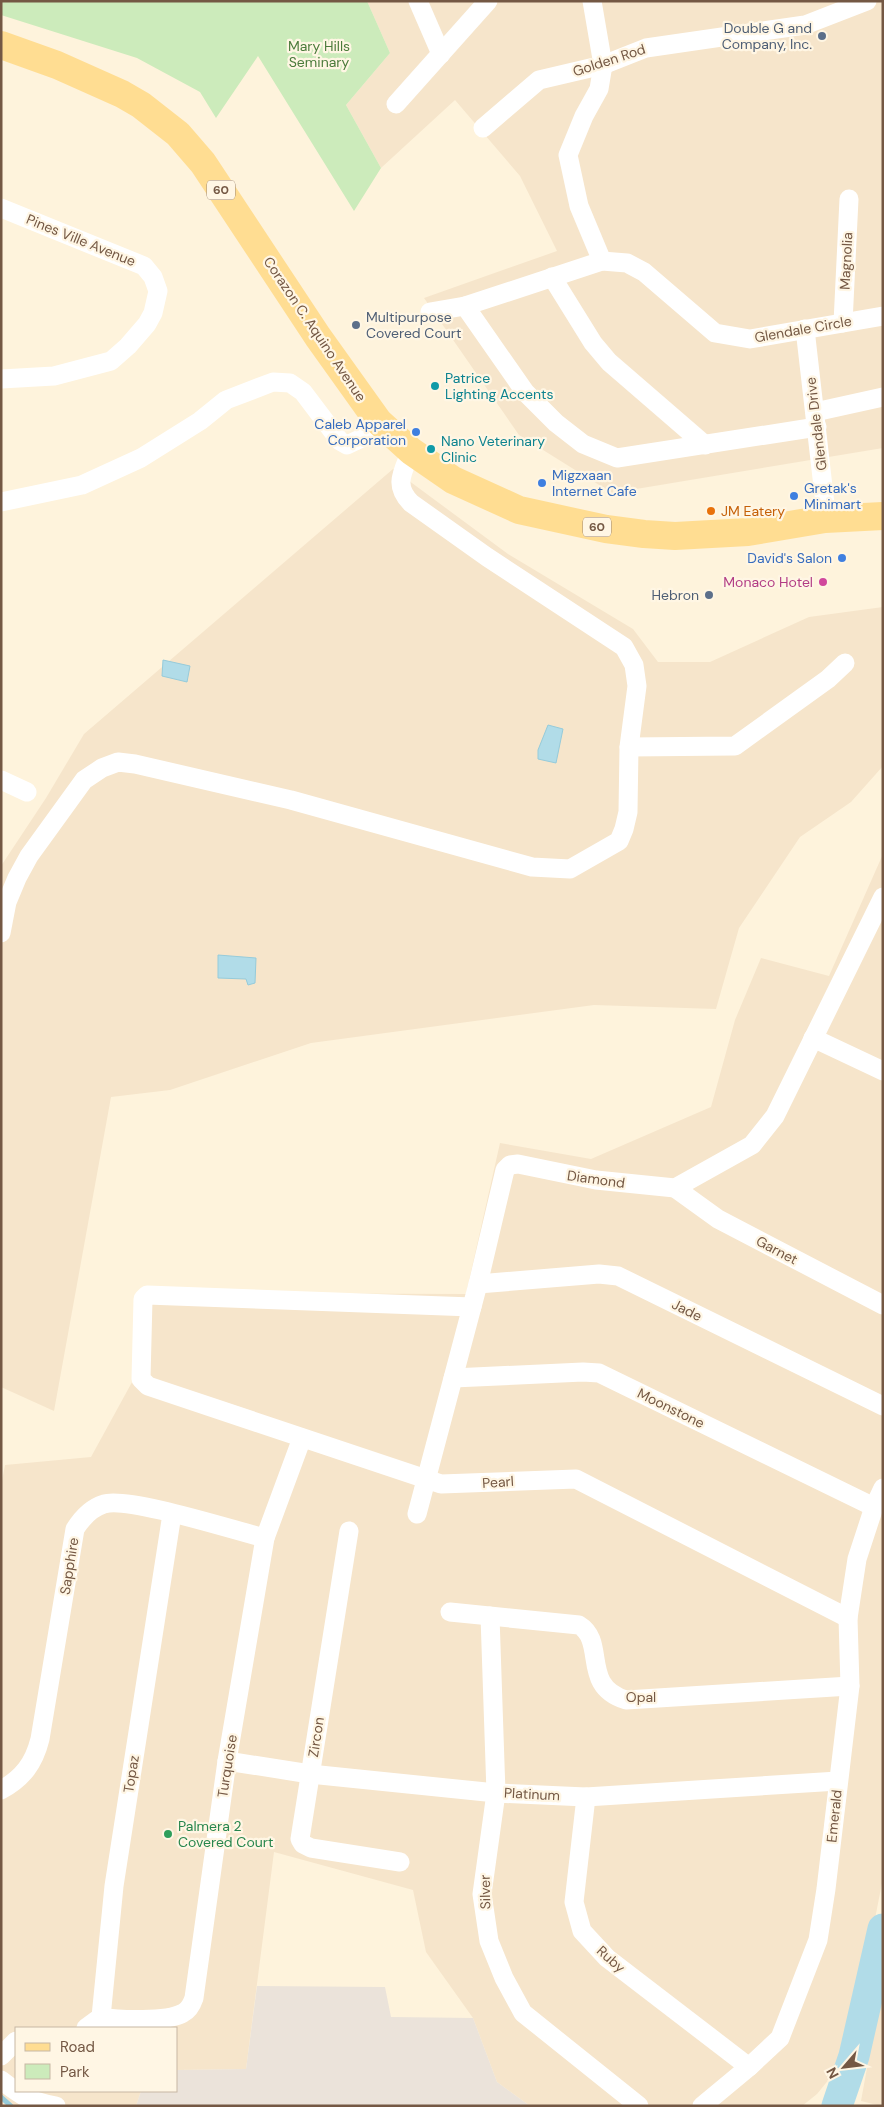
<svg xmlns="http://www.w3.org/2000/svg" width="884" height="2107" font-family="'DM Sans',sans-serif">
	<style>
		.residential { fill: #f6e5cb }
		.industrial { fill: #ebe3da }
		.green { fill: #ccebbb }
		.water { fill: #b1dce8; stroke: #96cbda }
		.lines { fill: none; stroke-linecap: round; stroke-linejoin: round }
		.stream { stroke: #96cbda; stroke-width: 5 }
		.river { stroke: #b1dce8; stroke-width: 31 }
		.minor { stroke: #fff; stroke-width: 19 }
		.primary { stroke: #ffdd92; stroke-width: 28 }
		.service-dot { fill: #5c6f8a; stroke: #fff6e4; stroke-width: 2 }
		.culture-dot { fill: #0f9aa8; stroke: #fff6e4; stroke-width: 2 }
		.shop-dot { fill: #3f7fe0; stroke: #fff6e4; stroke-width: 2 }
		.food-dot { fill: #e8710a; stroke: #fff6e4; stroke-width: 2 }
		.hotel-dot { fill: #d1479c; stroke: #fff6e4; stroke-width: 2 }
		.leisure-dot { fill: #2e9e5b; stroke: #fff6e4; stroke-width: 2 }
		.labels { text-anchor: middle; stroke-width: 4.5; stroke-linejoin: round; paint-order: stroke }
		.shield { fill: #fff6e4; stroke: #9e8774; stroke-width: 1 }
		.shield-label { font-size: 12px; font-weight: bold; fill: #745844 }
		.service-label { font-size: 14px; fill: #4e5e75; stroke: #fff6e4; text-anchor: end }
		.park-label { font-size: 14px; fill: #4b7b3b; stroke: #fff6e4 }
		.street-label { font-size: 14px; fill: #745844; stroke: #fff6e4 }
		.culture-label { font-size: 14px; fill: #0d838f; stroke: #fff6e4; text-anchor: start }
		.shop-label { font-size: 14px; fill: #366cbe; stroke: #fff6e4; text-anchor: end }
		.food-label { font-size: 14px; fill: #c56008; stroke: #fff6e4; text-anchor: start }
		.hotel-label { font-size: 14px; fill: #b23c85; stroke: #fff6e4; text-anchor: end }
		.leisure-label { font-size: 14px; fill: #27864d; stroke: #fff6e4; text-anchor: start }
	</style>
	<rect width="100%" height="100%" fill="#fef3dc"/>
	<g class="residential">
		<polygon points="367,1 883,1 883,448 612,493 519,435 424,298 557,251 520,176 455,100 381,168 346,105 390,53"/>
		<polygon points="393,469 508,554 633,629 658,662 710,662 809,617 883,607 883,766 851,802 800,837 739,928 716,1009 594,1005 311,1043 170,1090 111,1097 54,1411 1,1387 1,866 46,798 84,734"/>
		<polygon points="883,854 883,1878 848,2056 817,2094 802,2106 530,2106 497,2082 473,2018 426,1952 413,1890 274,1852 246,2069 176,2070 176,2028 16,2028 16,2091 141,2091 136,2106 1,2106 1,1486 5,1465 91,1457 137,1373 140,1293 466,1294 500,1143 591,1159 711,1107 735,1020 761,958 829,976"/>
		<polygon points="883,1980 883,2106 881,2106 861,2101"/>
	</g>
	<polygon class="industrial" points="257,1986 385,1987 391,2017 473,2018 497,2082 530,2106 136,2106 141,2091 176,2091 176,2070 246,2069"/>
	<polygon class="green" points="1,1 367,1 390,53 346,105 381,168 354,211 258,56 216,118 200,92 137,58 1,15"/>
	<g class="water">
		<polygon points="163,660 190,666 187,682 162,676"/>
		<polygon points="548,725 563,729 556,763 538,759 538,750"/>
		<polygon points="218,955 256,958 255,983 248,985 246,979 218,978"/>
	</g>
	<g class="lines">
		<polyline class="stream" points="1,2097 11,2106"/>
		<polyline class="river" points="837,2106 854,2056 883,1929"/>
		<g class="minor">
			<polyline points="418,1 441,54"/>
			<polyline points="592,1 603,65 599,89 584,116 568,155 579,206 602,261"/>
			<polyline points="396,104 488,1"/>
			<polyline points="483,128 539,80 603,65 646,48 805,25 867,1"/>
			<polyline points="1,208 144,266 153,277 158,291 153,313 147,324 128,346 111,361 54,376 1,379"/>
			<polyline points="552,277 593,343 609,362 705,445"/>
			<polyline points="465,306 525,392 556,423 583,444 617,458 817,427"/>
			<polyline points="430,312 465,306 602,261 627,263 644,272 715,333 750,339 883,316"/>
			<polyline points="843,323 849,199"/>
			<polyline points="805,329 825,504 825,519"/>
			<polyline points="815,412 883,397"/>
			<polyline points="1,502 82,485 141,458 200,421 226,400 273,382 290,383 303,392 340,441 347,445 364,437 378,421"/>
			<polyline points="629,747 735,746 828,679 845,663"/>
			<polyline points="1,780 27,792"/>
			<path d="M1,933L7,902L17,878L29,856L84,780L102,768L118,762L135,764L291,800L532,867L570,869L619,841L624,829L628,812L629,747L637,686L634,665L624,647L487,557L411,503C393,485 403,472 411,451"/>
			<polyline points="813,1038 883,1071"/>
			<polyline points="675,1188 718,1219 883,1305"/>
			<polyline points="478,1284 599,1274 618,1276 883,1406"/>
			<polyline points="472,1307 147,1295 143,1299 141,1379 148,1386 441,1484 576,1479 848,1618"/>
			<polyline points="453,1378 583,1372 599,1373 874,1507"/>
			<polyline points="417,1514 478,1284 505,1170 510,1165 518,1164 596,1180 675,1188 752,1145 775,1116 883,897"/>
			<polyline points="349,1531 300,1839 303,1844 311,1848 400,1862"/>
			<path d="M450,1612L579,1625C607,1642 580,1686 626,1700L850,1686"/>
			<polyline points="490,1616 496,1793 482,1894 489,1941 504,1978 523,2013 639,2106"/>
			<polyline points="227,1761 310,1774 496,1793 586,1797 838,1781"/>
			<path d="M1,1790C23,1778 34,1763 40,1739L75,1529C82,1518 91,1508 104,1504C127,1496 236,1531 265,1538"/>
			<polyline points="586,1797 574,1902 582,1931 607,1958 749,2067"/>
			<path d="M101,2017C118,2020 168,2022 183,2013C189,2010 192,2004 194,1998L227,1761L265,1538L302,1438"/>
			<polyline points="86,2028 101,2017 114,1886 172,1514"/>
			<polyline points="1,2056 16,2041"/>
			<path d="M1,2080C23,2097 29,2101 56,2106"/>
			<polyline points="702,2106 749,2067 780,2038 818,1940 826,1889 850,1686 848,1618 857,1559 874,1507 883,1488"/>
		</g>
		<polyline class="primary" points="1,45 57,65 122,94 141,105 178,134 203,163 318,337 378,421 411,451 453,480 519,510 606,529 644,534 675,536 748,532 825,519 883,516"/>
	</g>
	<g class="service-dot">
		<circle cx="822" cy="36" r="5"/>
		<circle cx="356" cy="325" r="5"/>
		<circle cx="709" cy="595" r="5"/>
	</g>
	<g class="culture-dot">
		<circle cx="435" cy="386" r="5"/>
		<circle cx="431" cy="449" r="5"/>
	</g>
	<g class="shop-dot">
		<circle cx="416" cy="432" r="5"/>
		<circle cx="542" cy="483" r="5"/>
		<circle cx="794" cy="496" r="5"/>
		<circle cx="842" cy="558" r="5"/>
	</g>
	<circle class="food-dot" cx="711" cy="511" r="5"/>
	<circle class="hotel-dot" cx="823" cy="582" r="5"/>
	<circle class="leisure-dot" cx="168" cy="1834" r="5"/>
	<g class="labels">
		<g class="shield">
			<rect x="207" y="180.5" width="28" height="19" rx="4"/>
			<rect x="583" y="517.5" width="28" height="19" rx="4"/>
		</g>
		<g class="shield-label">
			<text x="221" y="194">60</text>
			<text x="597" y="531">60</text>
		</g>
		<g class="service-label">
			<text x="812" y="33">Double G and<tspan x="812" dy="16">Company, Inc.</tspan></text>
			<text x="366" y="322" text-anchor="start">Multipurpose<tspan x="366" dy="16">Covered Court</tspan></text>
			<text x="699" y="600">Hebron</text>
		</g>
		<g class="park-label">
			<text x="319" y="51">Mary Hills<tspan x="319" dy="16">Seminary</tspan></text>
		</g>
		<g class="street-label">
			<text transform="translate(609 60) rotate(-18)" y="5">Golden Rod</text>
			<text transform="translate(81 240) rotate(22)" y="5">Pines Ville Avenue</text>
			<text transform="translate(846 261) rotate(-87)" y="5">Magnolia</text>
			<text transform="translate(315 329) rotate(56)" y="5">Corazon C. Aquino Avenue</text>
			<text transform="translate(803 329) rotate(-10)" y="5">Glendale Circle</text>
			<text transform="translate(816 424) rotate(-97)" y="5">Glendale Drive</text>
			<text transform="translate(596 1179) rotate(8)" y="5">Diamond</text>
			<text transform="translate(777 1250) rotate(28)" y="5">Garnet</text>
			<text transform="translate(687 1310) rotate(26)" y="5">Jade</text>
			<text transform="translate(671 1408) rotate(26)" y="5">Moonstone</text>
			<text transform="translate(498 1482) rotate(-4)" y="5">Pearl</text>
			<text transform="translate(69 1566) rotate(-81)" y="5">Sapphire</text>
			<text x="641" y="1702">Opal</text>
			<text transform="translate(316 1737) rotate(-81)" y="5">Zircon</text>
			<text transform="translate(227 1766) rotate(-81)" y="5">Turquoise</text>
			<text transform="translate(131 1774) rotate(-81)" y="5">Topaz</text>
			<text transform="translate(532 1794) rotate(3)" y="5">Platinum</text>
			<text transform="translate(834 1816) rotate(-84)" y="5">Emerald</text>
			<text transform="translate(485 1892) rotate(-91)" y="5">Silver</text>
			<text transform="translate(611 1959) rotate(42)" y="5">Ruby</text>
		</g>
		<g class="culture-label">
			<text x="445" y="383">Patrice<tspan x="445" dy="16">Lighting Accents</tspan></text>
			<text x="441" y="446">Nano Veterinary<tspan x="441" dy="16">Clinic</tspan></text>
		</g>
		<g class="shop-label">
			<text x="406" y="429">Caleb Apparel<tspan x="406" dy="16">Corporation</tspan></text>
			<text x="552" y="480" text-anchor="start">Migzxaan<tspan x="552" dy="16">Internet Cafe</tspan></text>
			<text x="804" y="493" text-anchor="start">Gretak's<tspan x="804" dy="16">Minimart</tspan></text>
			<text x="832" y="563">David's Salon</text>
		</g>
		<g class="food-label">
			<text x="721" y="516">JM Eatery</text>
		</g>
		<g class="hotel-label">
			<text x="813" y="587">Monaco Hotel</text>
		</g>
		<g class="leisure-label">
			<text x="178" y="1831">Palmera 2<tspan x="178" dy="16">Covered Court</tspan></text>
		</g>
	</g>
	<rect width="884" height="2107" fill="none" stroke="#745844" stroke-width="5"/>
	<rect x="15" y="2027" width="162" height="65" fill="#fff6e4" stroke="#c7b7a4"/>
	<rect x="25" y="2043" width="25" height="8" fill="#ffdd92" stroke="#c7b7a4"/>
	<text x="60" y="2052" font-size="15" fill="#745844">Road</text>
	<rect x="25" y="2064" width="25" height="15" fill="#ccebbb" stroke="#c7b7a4"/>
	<text x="60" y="2077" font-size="15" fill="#745844">Park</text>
	<g transform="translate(844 2067) rotate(242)" stroke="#fff6e4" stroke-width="4" paint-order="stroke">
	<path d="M0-4L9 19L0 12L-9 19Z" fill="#745844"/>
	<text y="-8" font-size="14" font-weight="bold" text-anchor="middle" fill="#745844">N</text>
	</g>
</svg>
